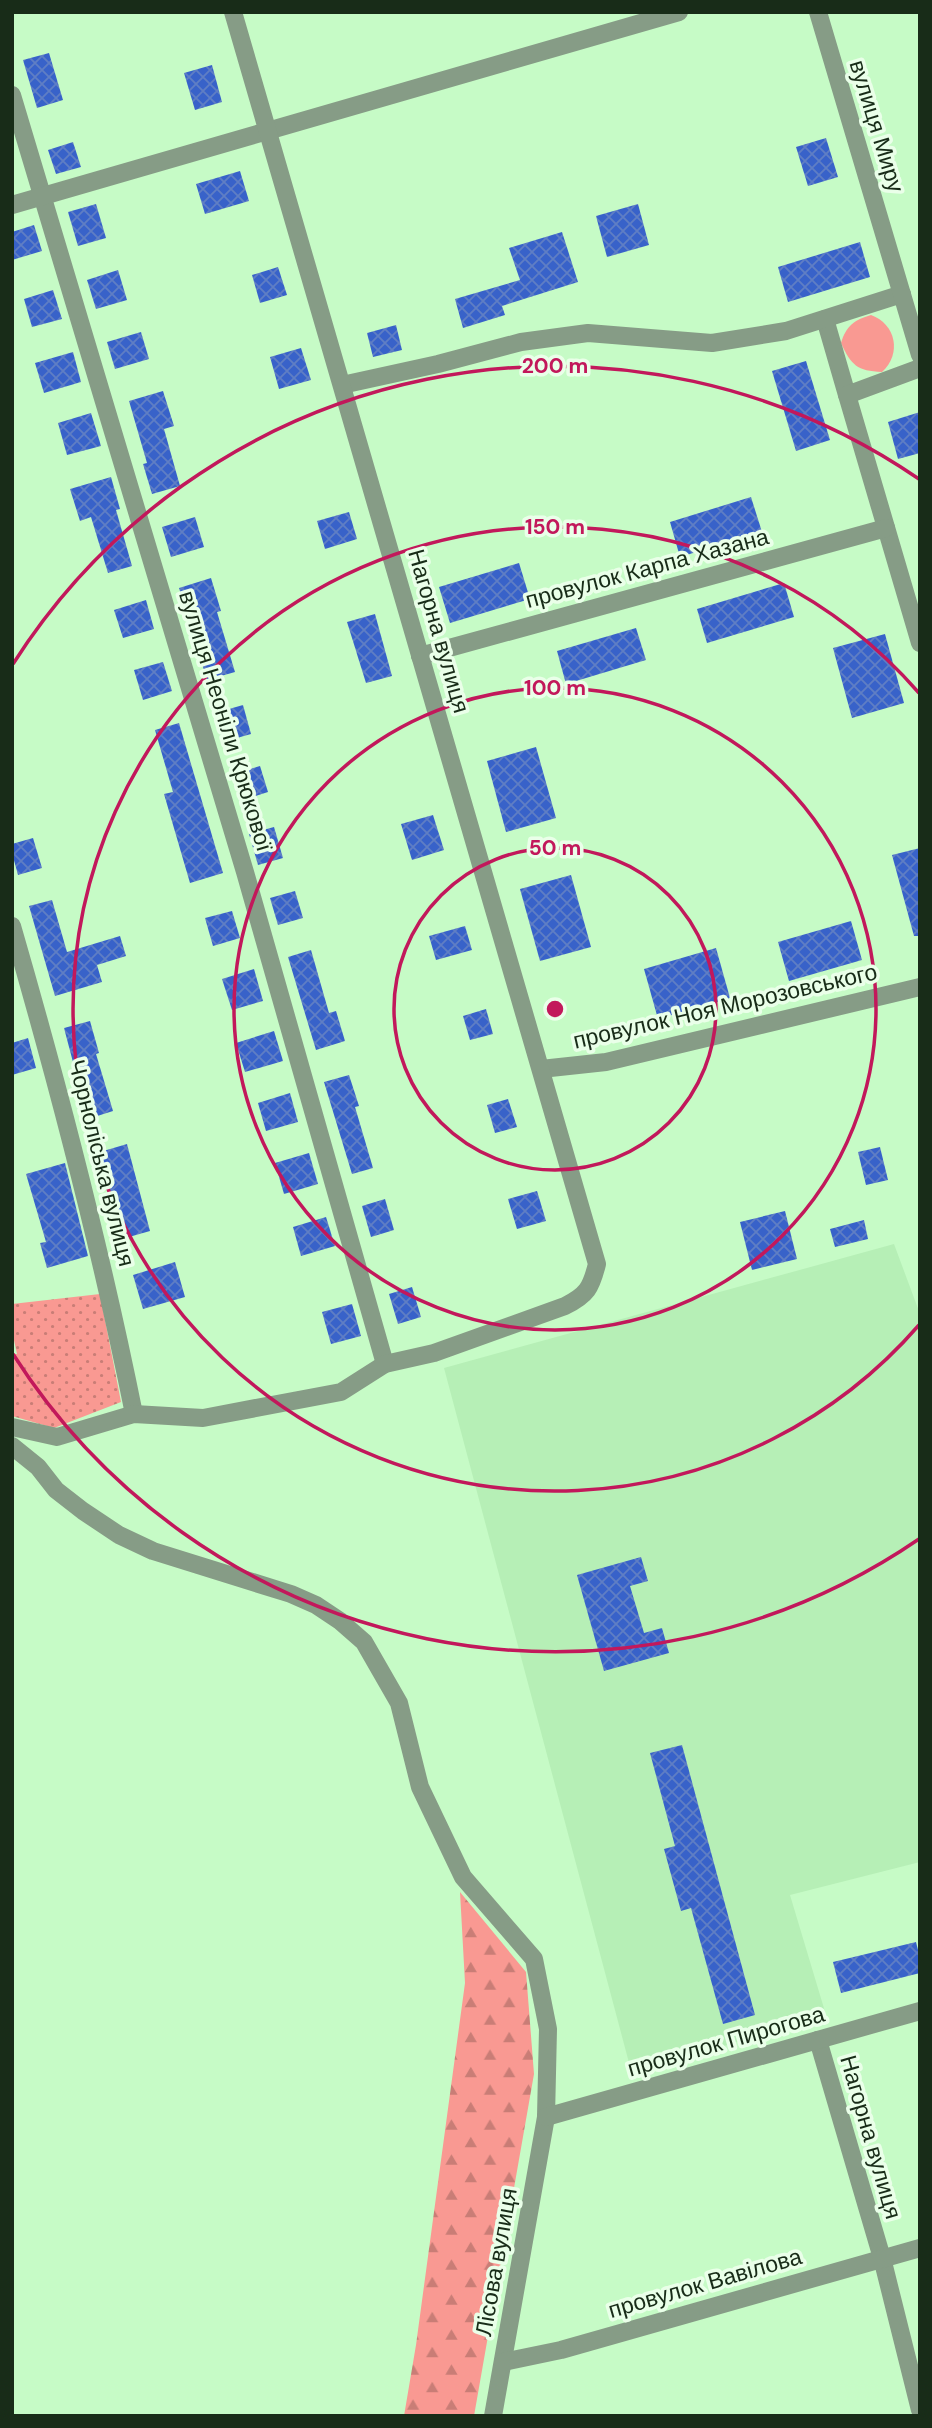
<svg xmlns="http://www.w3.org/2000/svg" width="932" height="2428" font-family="'DM Sans',sans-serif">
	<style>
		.built { fill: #b6efb6 }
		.green { fill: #f99992 }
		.forest { fill: url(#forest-firs) }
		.garden { fill: url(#garden-dots) }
		.building { fill: url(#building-cross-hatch) }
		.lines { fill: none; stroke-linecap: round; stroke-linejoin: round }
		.minor { stroke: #869c86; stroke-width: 18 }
		.tertiary { stroke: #869c86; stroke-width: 18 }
		.ring { fill: none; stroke: #c2185b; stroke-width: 3.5 }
		.labels { text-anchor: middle; stroke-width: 7; stroke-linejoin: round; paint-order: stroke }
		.street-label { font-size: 23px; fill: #182c18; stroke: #eaffe9 }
		.centre { fill: #c2185b; stroke: #eaffe9; stroke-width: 3.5 }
		.ring-label { font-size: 21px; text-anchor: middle; font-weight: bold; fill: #c2185b; stroke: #eaffe9; stroke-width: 7; stroke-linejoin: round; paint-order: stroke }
	</style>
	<defs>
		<pattern id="forest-firs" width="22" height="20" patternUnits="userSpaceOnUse" patternTransform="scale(1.75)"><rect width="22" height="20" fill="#f99992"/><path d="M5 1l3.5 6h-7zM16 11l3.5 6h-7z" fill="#c97d76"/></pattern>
		<pattern id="garden-dots" width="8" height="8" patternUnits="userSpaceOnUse" patternTransform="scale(1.75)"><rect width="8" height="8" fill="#f99992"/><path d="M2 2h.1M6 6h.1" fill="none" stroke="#c97d76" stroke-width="1.8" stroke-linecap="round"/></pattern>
		<pattern id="building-cross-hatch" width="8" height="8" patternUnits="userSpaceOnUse" patternTransform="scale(1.75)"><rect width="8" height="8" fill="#3862c9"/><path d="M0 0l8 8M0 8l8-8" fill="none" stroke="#5f7ec4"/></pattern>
	</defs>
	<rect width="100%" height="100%" fill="#c6fbc6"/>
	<polygon class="built" points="894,1244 920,1314 920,1862 790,1895 826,2015 632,2074 444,1368"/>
	<path class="green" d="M871,315C896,324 902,354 882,372C857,371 851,365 841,343C846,326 854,320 871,315Z"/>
	<polygon class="forest" points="460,1892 526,1972 534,2074 474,2416 404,2416 416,2345 465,1983"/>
	<polygon class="garden" points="100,1294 121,1402 54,1428 12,1416 12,1354 17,1354 12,1331 12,1304"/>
	<g class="building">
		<polygon points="49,53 63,100 37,108 23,60"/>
		<polygon points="212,65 222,102 195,110 184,73"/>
		<polygon points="826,138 838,177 808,186 796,147"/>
		<polygon points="73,142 81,167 56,174 48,150"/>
		<polygon points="240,171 249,201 205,214 196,184"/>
		<polygon points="96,204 106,238 78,246 68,212"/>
		<polygon points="638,204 649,245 607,257 596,216"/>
		<polygon points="34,225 42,251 12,260 12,232"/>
		<polygon points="562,232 578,282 502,306 505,315 463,328 455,299 520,280 509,248"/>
		<polygon points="860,242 870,277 788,302 778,267"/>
		<polygon points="278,267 287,295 260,303 252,275"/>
		<polygon points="118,270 127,300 96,309 87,280"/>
		<polygon points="53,290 62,319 32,327 24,299"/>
		<polygon points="396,325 402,350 373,357 367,333"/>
		<polygon points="141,332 149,359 115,369 107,342"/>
		<polygon points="301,348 311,380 279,389 270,357"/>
		<polygon points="73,352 81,382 44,393 35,363"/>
		<polygon points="806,361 830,440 796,451 772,371"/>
		<polygon points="163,391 174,426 164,429 180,486 152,494 143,464 147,463 129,401"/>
		<polygon points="920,412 920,453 898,459 888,422"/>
		<polygon points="91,413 101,446 67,455 58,423"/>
		<polygon points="111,477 120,509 116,510 132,566 108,573 91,517 80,521 70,489"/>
		<polygon points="751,497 762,532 680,557 670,522"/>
		<polygon points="349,512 357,539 325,549 317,521"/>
		<polygon points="195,517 204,547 171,557 162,527"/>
		<polygon points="519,563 530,599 450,623 439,587"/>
		<polygon points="211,578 221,611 217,612 235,672 207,680 179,588"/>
		<polygon points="784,583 794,617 707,643 697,609"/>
		<polygon points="146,600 154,629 123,638 114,610"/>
		<polygon points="375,614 392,676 366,683 347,622"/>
		<polygon points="636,628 646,660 566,684 557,651"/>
		<polygon points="885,634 904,703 852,718 833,648"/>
		<polygon points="163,662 172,691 143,700 134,670"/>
		<polygon points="243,705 251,734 223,742 215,713"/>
		<polygon points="179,723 223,873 190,883 164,794 173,792 155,730"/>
		<polygon points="536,747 556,818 506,832 487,761"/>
		<polygon points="260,766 268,792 240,801 232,774"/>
		<polygon points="433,815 444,850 412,860 401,824"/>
		<polygon points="274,827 283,858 258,865 249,834"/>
		<polygon points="33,838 42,868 18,875 12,853 12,844"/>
		<polygon points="920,848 920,936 914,936 892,855"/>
		<polygon points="571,875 591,947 540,961 520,889"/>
		<polygon points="295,891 303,918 278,925 270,898"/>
		<polygon points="52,900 67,952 120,936 126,956 97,965 102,982 55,996 29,906"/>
		<polygon points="232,911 240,938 213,946 205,918"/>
		<polygon points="851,921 862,960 789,981 778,942"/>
		<polygon points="465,926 472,950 436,960 429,936"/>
		<polygon points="716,948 730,998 658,1019 644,969"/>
		<polygon points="311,950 329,1013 336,1011 345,1041 316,1050 288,957"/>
		<polygon points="254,969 263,1001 232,1010 222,979"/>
		<polygon points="486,1009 493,1034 470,1040 463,1016"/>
		<polygon points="90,1021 99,1053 96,1054 113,1111 88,1119 64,1028"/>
		<polygon points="274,1031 283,1061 245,1072 236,1043"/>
		<polygon points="28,1038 36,1068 12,1075 12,1043"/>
		<polygon points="349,1075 359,1106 355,1107 373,1168 352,1174 324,1082"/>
		<polygon points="290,1093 298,1122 266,1131 258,1103"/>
		<polygon points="508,1099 517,1127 495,1133 487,1105"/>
		<polygon points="127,1144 150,1231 122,1239 100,1152"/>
		<polygon points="880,1147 888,1180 866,1185 858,1152"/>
		<polygon points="309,1153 318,1184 284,1194 275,1163"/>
		<polygon points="65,1163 88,1256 47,1268 40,1243 46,1242 26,1174"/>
		<polygon points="537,1191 546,1221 517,1229 508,1199"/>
		<polygon points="385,1199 394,1230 371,1237 362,1206"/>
		<polygon points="785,1211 797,1259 752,1270 740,1222"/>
		<polygon points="326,1217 335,1246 301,1256 293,1227"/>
		<polygon points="864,1220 868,1239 835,1247 830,1229"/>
		<polygon points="175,1262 185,1297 143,1309 133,1275"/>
		<polygon points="412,1287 421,1317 398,1324 389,1294"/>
		<polygon points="352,1304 361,1336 331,1344 322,1312"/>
		<polygon points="641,1557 648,1581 630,1586 644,1633 662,1628 669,1653 604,1671 577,1575"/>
		<polygon points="682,1745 755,2015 723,2024 691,1908 681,1911 664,1849 675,1846 650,1753"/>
		<polygon points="916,1942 920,1958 920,1973 841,1993 833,1962"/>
	</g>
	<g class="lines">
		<g class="minor">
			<polyline points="12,95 245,872 385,1364"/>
			<polyline points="12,205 679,12"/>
			<polyline points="825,319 847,395"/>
			<polyline points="920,368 847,395 920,643"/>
			<polyline points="342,385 438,364 521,342 588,333 712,343 786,331 902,294"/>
			<polyline points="420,656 886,528"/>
			<path d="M12,926C59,1088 101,1250 134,1414"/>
			<polyline points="541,1069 606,1062 920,987"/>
			<path d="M12,1427L57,1437L134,1414L203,1418L341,1392L385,1364L434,1353L565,1306C587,1295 591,1288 597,1264L233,12"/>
			<polyline points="12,1446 38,1467 56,1490 83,1511 119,1535 153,1551 291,1594 316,1605 340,1621 364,1642 399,1703 420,1787 463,1877 534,1959 548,2029 546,2117 493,2416"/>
			<polyline points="818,2040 882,2258 920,2410"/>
			<polyline points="546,2117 920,2011"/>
			<polyline points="503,2362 561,2350 920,2248"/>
		</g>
		<polyline class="tertiary" points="818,12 920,355"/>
	</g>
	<g class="ring">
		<circle cx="555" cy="1009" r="161"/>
		<circle cx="555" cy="1009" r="321"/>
		<path d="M919 1325A482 482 0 1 1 919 693"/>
		<path d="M919 1539A643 643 0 0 1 13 1354M13 664A643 643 0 0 1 919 479"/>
	</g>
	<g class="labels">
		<g class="street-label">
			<text transform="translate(877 126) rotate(73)" y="8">вулиця Миру</text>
			<text transform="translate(647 568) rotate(-15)" y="8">провулок Карпа Хазана</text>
			<text transform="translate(439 631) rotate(74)" y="8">Нагорна вулиця</text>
			<text transform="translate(226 721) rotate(73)" y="8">вулиця Неоніли Крюкової</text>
			<text transform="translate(725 1006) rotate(-13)" y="8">провулок Ноя Морозовського</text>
			<text transform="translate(102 1163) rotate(76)" y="8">Чорноліська вулиця</text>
			<text transform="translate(726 2041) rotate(-16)" y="8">провулок Пирогова</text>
			<text transform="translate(871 2137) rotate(74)" y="8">Нагорна вулиця</text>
			<text transform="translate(496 2262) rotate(-80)" y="8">Лісова вулиця</text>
			<text transform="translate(705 2283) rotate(-16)" y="8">провулок Вавілова</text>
		</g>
	</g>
	<circle cx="555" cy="1009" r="10" class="centre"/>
	<g class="ring-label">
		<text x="555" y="373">200 m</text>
		<text x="555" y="534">150 m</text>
		<text x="555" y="695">100 m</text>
		<text x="555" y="855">50 m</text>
	</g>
	<rect width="932" height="2428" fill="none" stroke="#182c18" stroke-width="28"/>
</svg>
